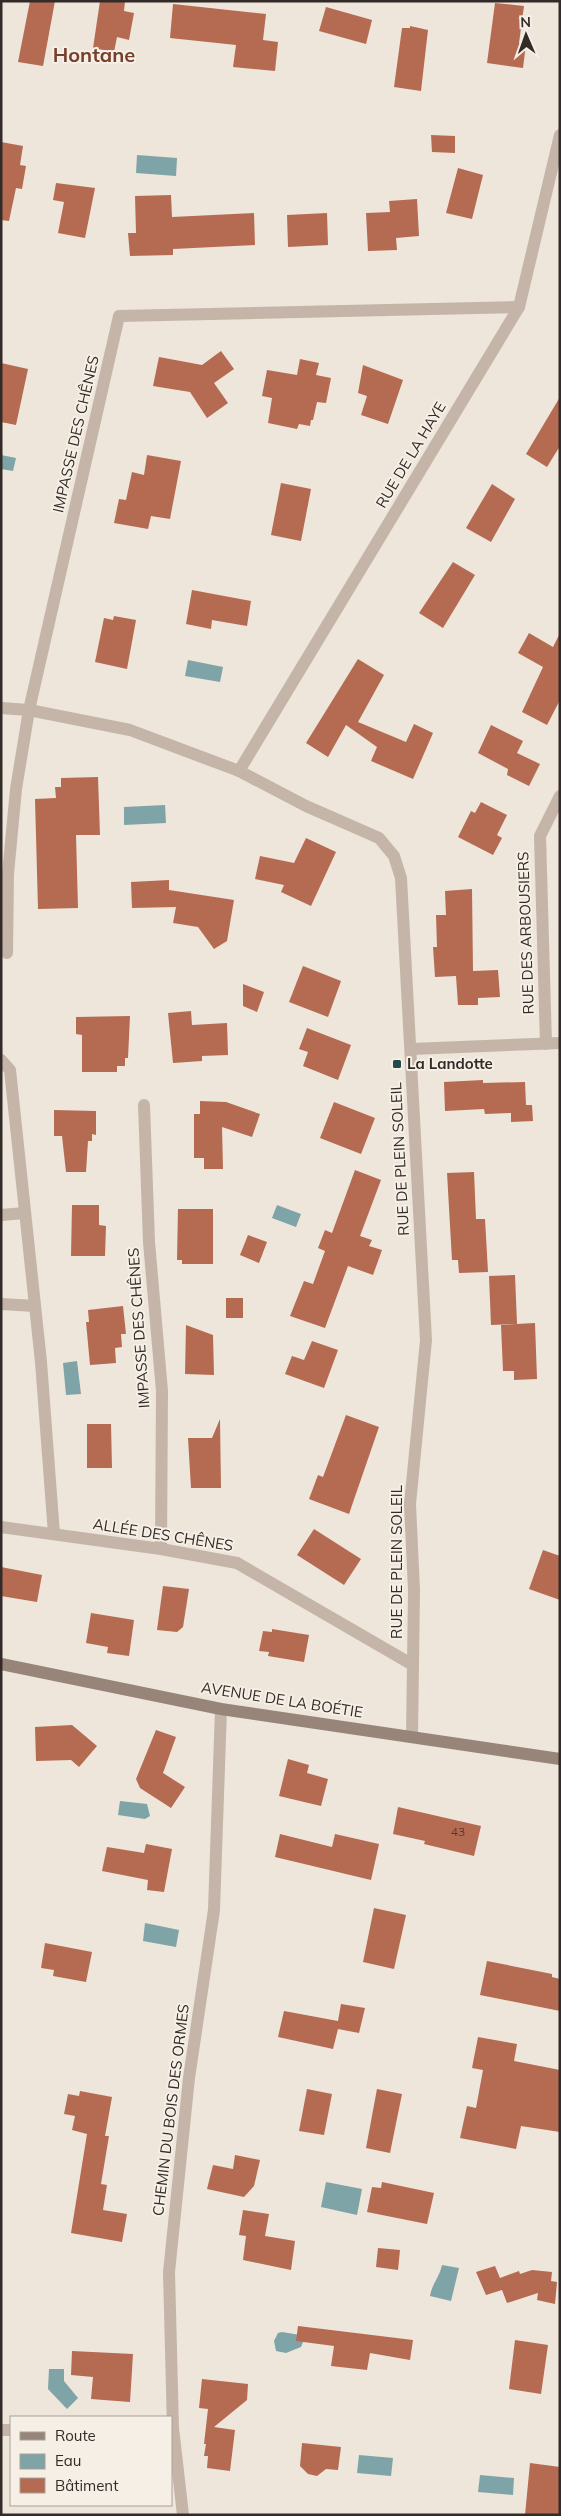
<svg xmlns="http://www.w3.org/2000/svg" width="561" height="2516" font-family="Mulish,sans-serif">
	<style>
		.water { fill: #7ea4a7 }
		.building { fill: #b56b51 }
		.lines { fill: none; stroke-linecap: round; stroke-linejoin: round }
		.street { stroke: #c4b5a8; stroke-width: 12 }
		.secondary { stroke: #97857a; stroke-width: 12 }
		.poi-dot { fill: #234a4d; stroke: #f6efe6; stroke-width: 2 }
		.labels { text-anchor: middle; stroke-width: 4; stroke-linejoin: round; paint-order: stroke }
		.number-label { font-size: 12px; fill: #533b32 }
		.street-label { font-size: 15px; fill: #322b27; stroke: #f6efe6 }
		.poi-label { font-size: 15px; font-weight: bold; fill: #322b27; stroke: #f6efe6; text-anchor: start }
		.district-label { font-size: 20px; font-weight: bold; fill: #763f2b; stroke: #f6efe6 }
	</style>
	<rect width="100%" height="100%" fill="#eee5db"/>
	<g class="water">
		<polygon points="137,155 177,158 176,176 136,173"/>
		<polygon points="1,455 16,458 13,471 1,469"/>
		<polygon points="188,660 223,667 220,682 185,676"/>
		<polygon points="165,805 166,823 124,825 124,807"/>
		<polygon points="277,1205 301,1214 296,1227 272,1218"/>
		<polygon points="77,1361 81,1394 66,1395 63,1363"/>
		<polygon points="120,1801 147,1804 150,1816 145,1819 118,1815"/>
		<polygon points="145,1923 179,1930 176,1947 143,1941"/>
		<polygon points="326,2182 362,2189 357,2215 321,2207"/>
		<path d="M442,2265L459,2268L451,2301L430,2296C432,2284 440,2276 442,2265Z"/>
		<polygon points="282,2332 300,2335 303,2342 301,2347 286,2353 276,2351 274,2341 278,2333"/>
		<polygon points="49,2369 64,2369 64,2381 78,2398 67,2409 48,2389"/>
		<polygon points="359,2455 393,2458 391,2476 357,2473"/>
		<polygon points="480,2475 514,2478 513,2495 478,2492"/>
	</g>
	<g class="building">
		<polygon points="30,1 55,1 43,66 18,62"/>
		<polygon points="100,1 125,1 124,11 134,13 129,40 117,37 114,52 93,48"/>
		<polygon points="495,3 524,6 519,43 526,44 523,68 487,63"/>
		<polygon points="173,4 266,14 263,40 278,42 275,71 233,67 236,45 170,38"/>
		<polygon points="326,7 372,20 366,44 319,31"/>
		<polygon points="410,26 428,30 421,91 394,87 402,28 410,28"/>
		<polygon points="431,135 455,136 455,153 432,152"/>
		<polygon points="1,142 23,146 20,165 26,166 22,189 16,188 9,221 1,220"/>
		<polygon points="458,168 483,175 472,219 446,213"/>
		<polygon points="56,183 95,188 85,238 58,233 64,202 53,200"/>
		<polygon points="171,195 172,217 254,213 255,245 173,249 173,255 130,256 128,233 136,233 135,196"/>
		<polygon points="417,199 419,236 396,238 397,250 368,251 366,213 390,212 389,201"/>
		<polygon points="327,213 328,245 288,247 287,215"/>
		<polygon points="221,351 234,369 214,383 228,403 207,418 190,392 153,386 159,357 202,365"/>
		<polygon points="300,359 319,363 316,375 331,378 326,403 317,402 313,420 311,420 310,426 299,424 297,429 268,423 272,398 262,396 267,370 297,375"/>
		<polygon points="1,363 28,369 16,425 1,422"/>
		<polygon points="363,365 403,380 388,424 361,415 367,396 358,393"/>
		<polygon points="560,397 560,446 547,467 526,454"/>
		<polygon points="147,455 181,461 170,519 151,516 148,529 114,523 119,499 126,500 132,472 144,475"/>
		<polygon points="281,483 311,489 301,541 271,535"/>
		<polygon points="492,484 515,499 491,542 466,528"/>
		<polygon points="453,562 475,575 443,628 419,613"/>
		<polygon points="192,590 251,601 247,626 212,620 211,629 186,624"/>
		<polygon points="114,616 136,620 127,669 95,662 104,618 113,620"/>
		<polygon points="529,633 553,647 560,633 560,700 547,725 522,712 543,667 518,653"/>
		<polygon points="358,659 384,675 358,722 406,742 414,724 433,733 413,779 371,761 377,747 346,725 328,757 306,743"/>
		<polygon points="491,725 523,741 517,753 540,764 529,786 507,775 508,769 478,753"/>
		<polygon points="98,777 100,835 76,835 78,908 38,909 35,799 56,798 55,787 61,787 61,778"/>
		<polygon points="481,802 507,815 497,835 502,838 493,855 458,837 471,811 475,813"/>
		<polygon points="306,838 336,852 311,906 281,892 284,885 255,879 260,856 294,863"/>
		<polygon points="169,880 169,890 234,900 227,941 214,949 198,927 173,923 176,907 132,908 131,882"/>
		<polygon points="472,889 473,971 498,970 500,997 478,998 478,1005 458,1005 456,976 435,977 433,947 437,947 436,915 446,915 445,891"/>
		<polygon points="303,966 341,981 328,1017 289,1002"/>
		<polygon points="243,984 264,992 257,1012 243,1006"/>
		<polygon points="191,1011 192,1025 227,1023 228,1055 202,1056 202,1061 173,1063 168,1013"/>
		<polygon points="130,1016 128,1058 125,1058 125,1066 117,1066 117,1072 82,1072 82,1035 76,1034 76,1017"/>
		<polygon points="307,1028 351,1045 338,1080 303,1066 308,1052 299,1049"/>
		<polygon points="483,1080 483,1083 525,1082 526,1105 532,1105 533,1121 511,1122 511,1113 485,1114 484,1109 445,1111 444,1082"/>
		<polygon points="200,1101 226,1102 260,1114 252,1137 222,1127 223,1169 204,1169 204,1158 194,1158 194,1114 200,1114"/>
		<polygon points="334,1102 375,1118 361,1154 320,1138"/>
		<polygon points="54,1110 96,1111 96,1135 92,1134 92,1141 88,1141 86,1172 66,1172 62,1136 54,1136"/>
		<polygon points="355,1170 381,1180 360,1236 372,1240 369,1246 382,1250 373,1275 348,1266 325,1328 290,1316 304,1281 313,1284 325,1251 318,1248 325,1230 332,1233"/>
		<polygon points="474,1172 476,1219 485,1219 488,1272 459,1273 458,1260 452,1260 447,1173"/>
		<polygon points="72,1205 99,1205 99,1225 106,1226 105,1256 71,1256"/>
		<polygon points="178,1209 213,1209 213,1264 182,1264 182,1260 177,1260"/>
		<polygon points="248,1235 267,1242 259,1263 240,1255"/>
		<polygon points="515,1275 517,1324 491,1325 489,1276"/>
		<rect x="226" y="1298" width="17" height="20"/>
		<polygon points="123,1306 126,1334 121,1334 122,1347 115,1348 116,1363 90,1365 86,1322 89,1322 88,1310"/>
		<polygon points="535,1323 537,1379 514,1380 514,1371 503,1371 501,1325"/>
		<polygon points="186,1325 213,1335 214,1375 185,1374"/>
		<polygon points="312,1341 338,1350 324,1388 285,1374 292,1356 304,1360"/>
		<polygon points="346,1415 379,1427 349,1514 309,1499 318,1475 323,1477"/>
		<polygon points="220,1419 221,1488 191,1488 188,1438 212,1438"/>
		<polygon points="87,1424 111,1424 112,1468 87,1468"/>
		<polygon points="314,1529 361,1559 344,1585 297,1555"/>
		<polygon points="543,1550 560,1556 560,1600 529,1589"/>
		<polygon points="1,1567 42,1575 37,1602 1,1596"/>
		<polygon points="163,1586 189,1589 183,1627 177,1632 157,1630"/>
		<polygon points="91,1613 134,1620 129,1656 107,1653 108,1647 86,1643"/>
		<polygon points="272,1629 309,1635 304,1662 268,1656 269,1652 259,1651 263,1631 272,1632"/>
		<polygon points="72,1725 97,1746 79,1767 71,1760 36,1761 35,1727"/>
		<polygon points="156,1730 176,1737 163,1773 185,1787 171,1808 140,1788 136,1779"/>
		<polygon points="288,1759 309,1765 307,1773 328,1779 321,1806 279,1796"/>
		<polygon points="398,1807 481,1826 474,1856 424,1844 425,1841 393,1834"/>
		<polygon points="280,1834 332,1847 335,1834 379,1844 371,1880 275,1857"/>
		<polygon points="146,1844 172,1849 164,1892 147,1890 148,1880 102,1871 107,1847 144,1853"/>
		<polygon points="374,1908 406,1915 394,1969 363,1962"/>
		<polygon points="45,1943 92,1952 86,1982 53,1976 54,1970 41,1968"/>
		<polygon points="487,1961 552,1974 552,1977 560,1979 560,2011 480,1995"/>
		<polygon points="341,2004 365,2008 359,2033 338,2029 333,2049 278,2037 284,2011 338,2021"/>
		<polygon points="478,2037 517,2044 514,2061 560,2070 560,2132 521,2126 516,2149 460,2138 467,2106 476,2108 483,2070 472,2068"/>
		<polygon points="307,2089 332,2094 324,2135 299,2131"/>
		<polygon points="377,2089 402,2094 390,2153 366,2148"/>
		<polygon points="80,2091 112,2097 105,2136 109,2136 101,2184 107,2185 103,2210 127,2214 122,2242 71,2233 87,2134 72,2130 75,2116 64,2114 68,2094 79,2096"/>
		<polygon points="235,2155 260,2160 254,2186 244,2197 207,2189 213,2165 233,2169"/>
		<polygon points="382,2182 434,2193 427,2224 367,2212 372,2187 381,2188"/>
		<polygon points="243,2210 269,2214 265,2236 295,2241 291,2270 243,2260 246,2236 239,2235"/>
		<polygon points="378,2248 400,2250 398,2270 376,2267"/>
		<polygon points="495,2266 500,2278 519,2271 520,2274 532,2270 552,2272 551,2281 557,2282 555,2304 537,2300 538,2293 507,2303 502,2290 486,2295 476,2272"/>
		<polygon points="298,2326 413,2340 410,2360 370,2353 367,2370 331,2366 334,2346 296,2341"/>
		<polygon points="515,2340 548,2345 541,2394 509,2389"/>
		<polygon points="72,2351 133,2354 130,2402 91,2399 93,2377 71,2375"/>
		<polygon points="202,2379 248,2384 247,2400 214,2427 235,2430 230,2471 207,2468 208,2456 204,2456 206,2444 204,2444 208,2409 199,2408"/>
		<polygon points="302,2443 341,2447 338,2470 326,2469 317,2476 308,2474 300,2466"/>
		<polygon points="530,2463 560,2467 560,2515 525,2515"/>
	</g>
	<g class="lines">
		<g class="street">
			<polyline points="1,708 29,710 130,730 239,771 306,806 379,838 394,856 401,878 426,1340 410,1504 414,1590 412,1736"/>
			<polyline points="239,771 519,307 560,135"/>
			<polyline points="7,953 8,874 16,789 29,710 119,316 519,307"/>
			<polyline points="546,1044 540,836 560,796"/>
			<polyline points="411,1049 560,1043"/>
			<polyline points="1,1060 10,1070 41,1362 54,1534"/>
			<polyline points="144,1105 149,1242 162,1391 161,1549"/>
			<polyline points="1,1215 25,1213"/>
			<polyline points="1,1304 35,1306"/>
			<polyline points="1,1527 161,1549 237,1563 413,1665"/>
			<polyline points="1,2430 11,2430"/>
			<polyline points="183,2515 173,2428 169,2272 189,2078 214,1910 221,1709"/>
		</g>
		<polyline class="secondary" points="1,1664 221,1709 560,1759"/>
	</g>
	<rect class="poi-dot" x="392" y="1059" width="10" height="10" rx="2.5"/>
	<g class="labels">
		<g class="number-label">
			<text x="458" y="1836">43</text>
		</g>
		<g class="street-label">
			<text transform="translate(76 434) rotate(-77)" y="5">IMPASSE DES CHÊNES</text>
			<text transform="translate(411 455) rotate(-59)" y="5">RUE DE LA HAYE</text>
			<text transform="translate(526 933) rotate(-92)" y="5">RUE DES ARBOUSIERS</text>
			<text transform="translate(400 1159) rotate(-93)" y="5">RUE DE PLEIN SOLEIL</text>
			<text transform="translate(139 1328) rotate(-94)" y="5">IMPASSE DES CHÊNES</text>
			<text transform="translate(163 1535) rotate(9)" y="5">ALLÉE DES CHÊNES</text>
			<text transform="translate(397 1562) rotate(-90)" y="5">RUE DE PLEIN SOLEIL</text>
			<text transform="translate(282 1700) rotate(9)" y="5">AVENUE DE LA BOÉTIE</text>
			<text transform="translate(171 2110) rotate(-83)" y="5">CHEMIN DU BOIS DES ORMES</text>
		</g>
		<g class="poi-label">
			<text x="407" y="1069">La Landotte</text>
		</g>
		<g class="district-label">
			<text x="94" y="62">Hontane</text>
		</g>
	</g>
	<rect width="561" height="2516" fill="none" stroke="#322b27" stroke-width="5"/>
	<rect x="10" y="2416" width="162" height="90" fill="#f6efe6" stroke="#a8a19a"/>
	<rect x="20" y="2432" width="25" height="8" fill="#97857a" stroke="#a8a19a"/>
	<text x="55" y="2441" font-size="15" fill="#322b27">Route</text>
	<rect x="20" y="2454" width="25" height="15" fill="#7ea4a7" stroke="#a8a19a"/>
	<text x="55" y="2466" font-size="15" fill="#322b27">Eau</text>
	<rect x="20" y="2478" width="25" height="15" fill="#b56b51" stroke="#a8a19a"/>
	<text x="55" y="2491" font-size="15" fill="#322b27">Bâtiment</text>
	<g transform="translate(526 35) rotate(358)" stroke="#f6efe6" stroke-width="4" paint-order="stroke">
	<path d="M0-4L9 19L0 12L-9 19Z" fill="#322b27"/>
	<text y="-8" font-size="14" font-weight="bold" text-anchor="middle" fill="#322b27">N</text>
	</g>
</svg>
